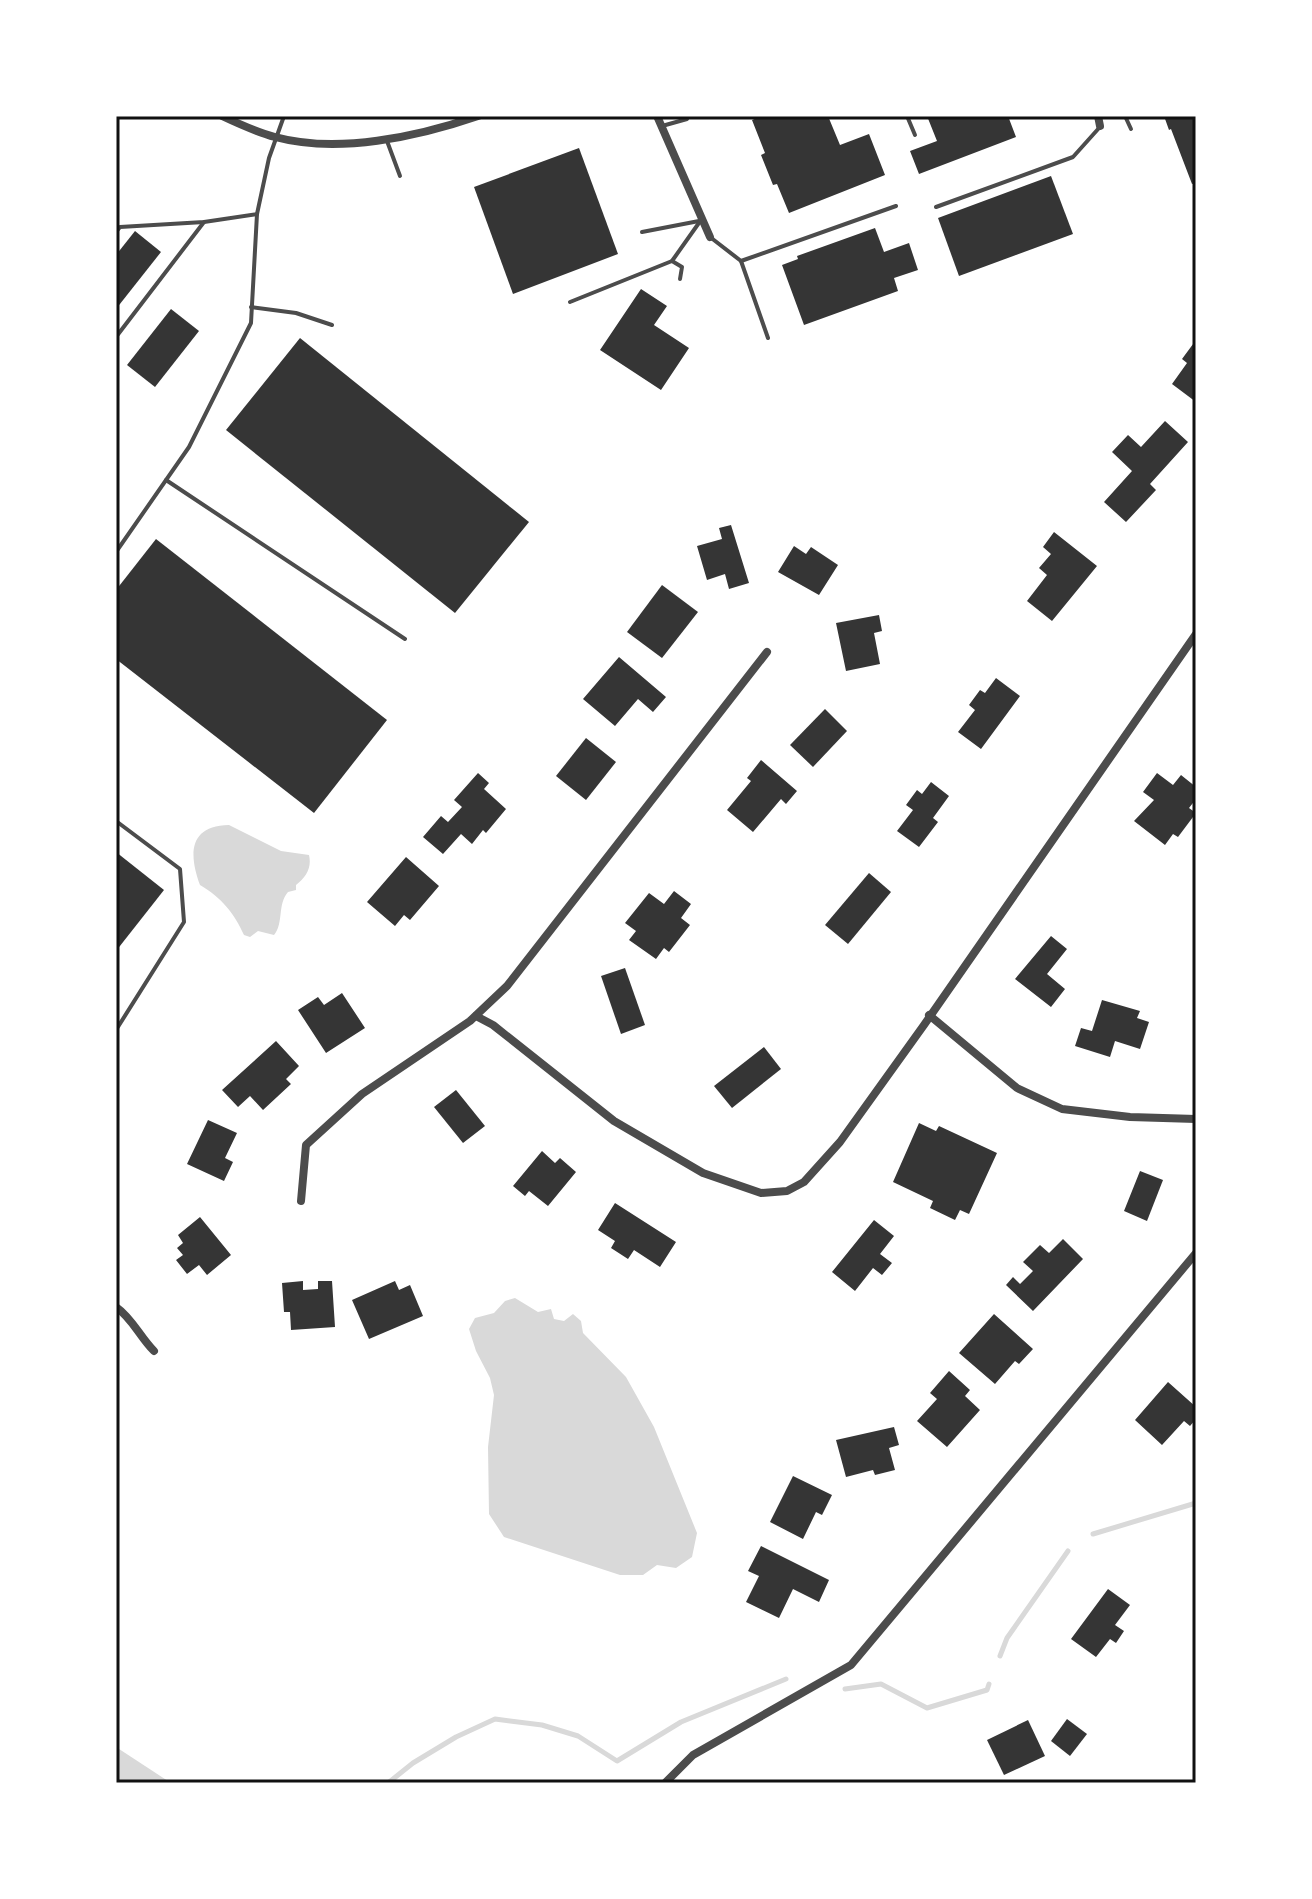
<svg xmlns="http://www.w3.org/2000/svg" width="1312" height="1899" font-family="Ubuntu,sans-serif">
	<style>
		.water { fill: #d9d9d9 }
		.lines { fill: none; stroke-linecap: round; stroke-linejoin: round }
		.stream { stroke: #d9d9d9; stroke-width: 5 }
		.building { fill: #353535 }
		.service { stroke: #4c4c4c; stroke-width: 4 }
		.minor { stroke: #4c4c4c; stroke-width: 8 }
		.neatline { fill: none; stroke: #111; stroke-width: 3 }
	</style>
	<rect width="100%" height="100%" fill="#fff"/>
	<g class="water">
		<path d="M229,825L281,851L309,855C312,868 306,877 296,885V890L288,892C277,905 284,923 274,935L258,931L250,937L244,935C234,913 222,898 200,885C189,855 188,826 229,825Z"/>
		<polygon points="515,1298 538,1312 551,1309 554,1319 564,1321 573,1314 581,1321 583,1333 626,1377 654,1427 697,1533 692,1557 676,1568 657,1565 643,1575 620,1575 504,1537 489,1514 488,1447 494,1395 490,1378 476,1351 469,1329 475,1318 494,1313 505,1301"/>
		<polygon points="116,1747 171,1783 116,1783"/>
	</g>
	<g class="lines">
		<g class="stream">
			<polyline points="1093,1534 1196,1503"/>
			<polyline points="1000,1656 1007,1638 1068,1551"/>
			<polyline points="845,1689 881,1684 927,1708 987,1690 989,1684"/>
			<polyline points="388,1783 413,1763 456,1737 495,1719 542,1725 578,1736 617,1761 681,1722 786,1679"/>
		</g>
	</g>
	<g class="building">
		<polygon points="762,116 828,116 840,145 869,134 885,175 789,213 777,184 773,185 761,155 765,153 752,120"/>
		<polygon points="927,116 1008,116 1016,137 919,174 910,151 937,141"/>
		<polygon points="1164,116 1196,116 1196,183 1192,184 1171,129 1169,130"/>
		<polygon points="579,148 618,254 513,294 474,187"/>
		<polygon points="1051,176 1073,234 959,276 938,218"/>
		<polygon points="875,228 884,252 909,243 918,270 894,278 898,291 804,325 782,265 798,259 797,256"/>
		<polygon points="135,231 161,252 116,309 116,255"/>
		<polygon points="641,289 667,306 654,325 689,348 661,390 600,350"/>
		<polygon points="171,309 199,331 155,387 127,365"/>
		<polygon points="300,338 529,522 455,613 226,430"/>
		<polygon points="1196,340 1196,402 1172,384 1187,363 1182,359"/>
		<polygon points="1165,421 1188,442 1150,484 1156,490 1126,522 1104,502 1132,471 1112,452 1128,435 1141,447"/>
		<polygon points="731,525 749,583 729,589 725,574 707,580 697,546 722,539 719,528"/>
		<polygon points="1054,532 1097,566 1052,621 1027,601 1047,575 1039,568 1051,554 1043,547"/>
		<polygon points="156,539 387,720 314,813 116,659 116,590"/>
		<polygon points="794,546 806,554 811,547 838,565 819,595 778,572"/>
		<polygon points="662,585 698,612 662,658 627,632"/>
		<polygon points="879,615 882,631 874,633 880,664 846,671 836,623"/>
		<polygon points="619,657 666,697 653,712 638,699 615,726 583,699"/>
		<polygon points="996,678 1020,696 981,749 958,732 975,710 969,705 980,690 985,693"/>
		<polygon points="825,709 847,731 813,767 790,745"/>
		<polygon points="586,738 616,762 586,800 556,776"/>
		<polygon points="761,760 797,791 786,804 781,799 753,832 727,810 751,781 747,778"/>
		<polygon points="478,773 489,783 484,789 506,809 486,833 483,830 472,844 461,834 443,854 423,837 441,816 448,822 462,807 454,800"/>
		<polygon points="1157,773 1173,785 1181,775 1196,787 1196,799 1189,808 1196,813 1178,837 1173,834 1165,845 1134,821 1154,800 1143,792"/>
		<polygon points="931,782 949,796 933,818 938,822 919,847 897,831 913,810 906,805 917,790 922,794"/>
		<polygon points="116,852 164,890 116,951"/>
		<polygon points="406,857 439,886 410,920 404,915 395,926 367,902"/>
		<polygon points="869,873 891,892 848,944 825,925"/>
		<polygon points="674,891 691,904 681,918 690,925 669,952 664,948 656,959 629,940 636,931 625,923 649,893 664,904"/>
		<polygon points="1051,936 1067,949 1047,974 1065,989 1051,1007 1015,979"/>
		<polygon points="625,968 645,1025 621,1034 601,976"/>
		<polygon points="342,993 365,1028 326,1053 298,1010 318,997 324,1005"/>
		<polygon points="1102,1000 1140,1011 1137,1018 1149,1022 1140,1049 1115,1041 1110,1057 1075,1046 1081,1028 1092,1031"/>
		<polygon points="276,1041 299,1066 286,1079 291,1084 263,1110 250,1096 238,1107 222,1090"/>
		<polygon points="764,1047 781,1069 732,1108 714,1086"/>
		<polygon points="456,1090 485,1126 463,1143 434,1107"/>
		<polygon points="208,1120 237,1133 225,1158 233,1162 224,1181 187,1164"/>
		<polygon points="919,1123 936,1131 939,1126 997,1153 969,1214 960,1210 955,1220 930,1208 933,1201 893,1182"/>
		<polygon points="542,1151 555,1163 560,1158 576,1172 548,1206 529,1191 525,1196 513,1186"/>
		<polygon points="1140,1171 1163,1180 1147,1221 1124,1211"/>
		<polygon points="615,1203 676,1242 660,1267 634,1250 628,1259 611,1248 615,1241 598,1230"/>
		<polygon points="200,1217 231,1255 207,1275 199,1265 187,1274 176,1260 183,1255 177,1248 183,1243 178,1235"/>
		<polygon points="874,1220 894,1236 880,1254 892,1263 882,1275 873,1268 855,1291 832,1272"/>
		<polygon points="1063,1239 1083,1259 1033,1311 1006,1285 1013,1277 1020,1284 1033,1271 1023,1262 1040,1245 1049,1253"/>
		<polygon points="303,1281 303,1290 318,1289 318,1281 332,1281 335,1327 291,1330 290,1312 284,1312 282,1283"/>
		<polygon points="395,1281 399,1290 410,1285 423,1316 369,1339 352,1300"/>
		<polygon points="994,1314 1033,1349 1019,1364 1015,1361 995,1384 959,1353"/>
		<polygon points="949,1371 970,1390 965,1396 980,1410 947,1447 917,1421 937,1399 930,1393"/>
		<polygon points="1168,1382 1196,1407 1196,1419 1190,1426 1184,1421 1162,1445 1135,1420"/>
		<polygon points="894,1427 899,1445 889,1448 895,1470 875,1475 873,1470 846,1477 836,1440"/>
		<polygon points="793,1476 832,1495 822,1515 816,1512 803,1539 770,1522"/>
		<polygon points="761,1546 829,1580 819,1602 793,1589 779,1618 746,1602 759,1576 748,1571"/>
		<polygon points="1108,1589 1130,1605 1115,1625 1124,1631 1116,1643 1110,1639 1096,1657 1071,1639"/>
		<polygon points="1067,1719 1087,1734 1070,1756 1051,1741"/>
		<polygon points="1028,1720 1045,1756 1004,1775 987,1740"/>
	</g>
	<g class="lines">
		<g class="service">
			<polyline points="907,116 915,135"/>
			<polyline points="1125,116 1131,129"/>
			<polyline points="662,126 687,119"/>
			<polyline points="387,141 400,176"/>
			<polyline points="936,207 1073,157 1099,128"/>
			<polyline points="116,232 120,227 204,222 257,214 269,158 284,116"/>
			<polyline points="642,232 699,221"/>
			<polyline points="710,237 741,261 768,338"/>
			<polyline points="672,261 682,267 680,279"/>
			<polyline points="741,261 896,206"/>
			<polyline points="570,302 672,261 701,220"/>
			<polyline points="251,307 296,313 332,325"/>
			<polyline points="116,337 204,222"/>
			<polyline points="166,480 405,639"/>
			<polyline points="116,552 189,447 251,323 257,214"/>
			<polyline points="116,821 180,869 184,922 116,1030"/>
		</g>
		<g class="minor">
			<path d="M222,116C239,124 256,132 275,137C338,154 417,137 478,116"/>
			<polyline points="657,116 710,237"/>
			<polyline points="1098,116 1100,126"/>
			<polyline points="929,1015 1017,1088 1062,1109 1130,1117 1196,1119"/>
			<polyline points="476,1016 493,1025 614,1121 703,1173 761,1193 787,1191 804,1182 840,1142 924,1025 1196,634"/>
			<polyline points="301,1201 306,1145 362,1094 470,1021 507,986 767,652"/>
			<path d="M116,1307C132,1318 140,1337 154,1351"/>
			<polyline points="665,1783 693,1755 851,1665 1196,1253"/>
		</g>
	</g>
	<rect width="1312" height="1899" fill="none" stroke="#ffffff" stroke-width="236"/>
	<rect x="118" y="118" width="1076" height="1663" class="neatline"/>
</svg>
